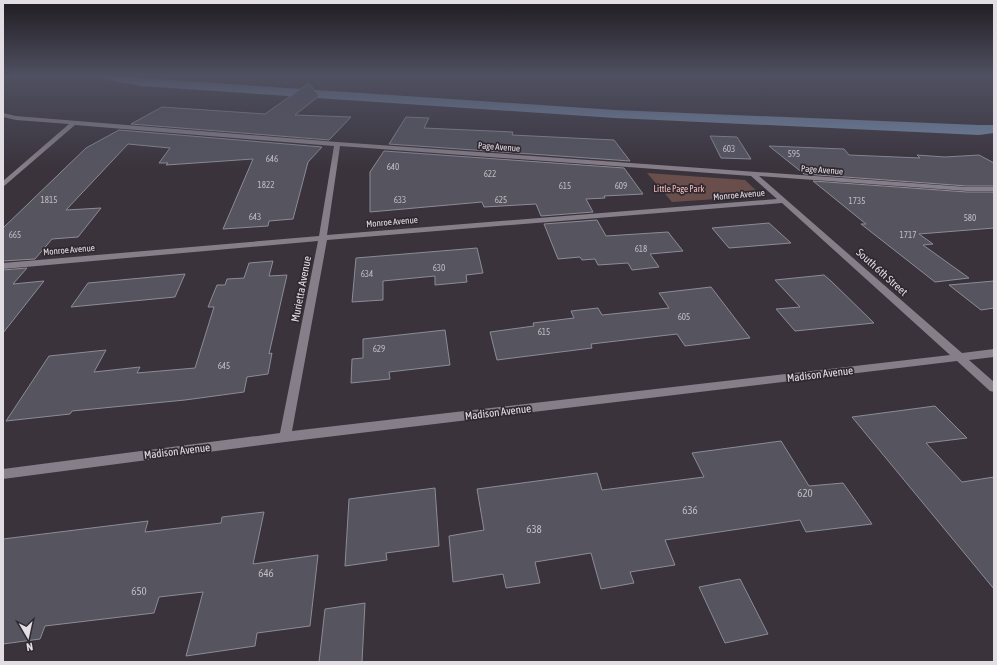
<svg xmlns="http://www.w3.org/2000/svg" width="997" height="665" font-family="'Asap Condensed',sans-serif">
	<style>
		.green { fill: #694e4c }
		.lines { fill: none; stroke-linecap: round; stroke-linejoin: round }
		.canal { fill: #758aa8; fill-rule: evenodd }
		.building { fill: #55545f; stroke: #8c8b97 }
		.street { fill: #867e88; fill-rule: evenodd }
		.labels { text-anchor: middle; stroke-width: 3.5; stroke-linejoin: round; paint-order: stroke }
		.far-street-label { font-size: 9px; fill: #e2dde2; stroke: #302931 }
		.number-label { font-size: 9px; fill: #bfbbc1 }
		.far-park-label { font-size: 9px; fill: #f8bfbc; stroke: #302931 }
		.street-label { font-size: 11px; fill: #e2dde2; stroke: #302931 }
		.near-number-label { font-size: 11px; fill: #bfbbc1 }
	</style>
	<rect width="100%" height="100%" fill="#3a333c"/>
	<polygon class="green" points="647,173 745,180 762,196 672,202"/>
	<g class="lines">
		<polygon class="canal" points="102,76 127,76 141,78 615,110 979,125 994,125 994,133 979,135 615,118 141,86 104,79"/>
	</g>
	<g class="building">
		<polygon points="309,83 319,96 295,115 351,117 329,140 131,124 162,107 265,114"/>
		<polygon points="406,117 429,118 424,128 513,132 512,135 614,140 630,161 389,144"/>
		<polygon points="119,130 322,147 308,162 293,219 269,221 268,226 223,229 253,159 166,165 168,163 159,163 170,148 128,144 66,210 101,208 78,237 52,239 35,259 3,261 3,228 86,148"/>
		<polygon points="710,136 737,137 751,159 721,158"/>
		<polygon points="769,146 844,149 849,155 920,158 917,155 945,157 979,155 994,163 994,186 967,186 804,174"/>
		<polygon points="384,151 624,168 643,194 604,196 605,198 586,199 593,212 541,216 536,204 484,207 482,202 370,212 370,172"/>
		<polygon points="813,181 967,192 994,192 994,228 919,234 933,244 923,245 969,278 935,282 861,224 866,224"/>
		<polygon points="597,220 606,236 668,232 683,251 650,254 659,267 632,270 628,263 598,265 595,259 582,260 580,257 558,259 544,224"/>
		<polygon points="769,223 791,243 729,248 712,228"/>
		<polygon points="477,248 483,273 466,275 467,282 435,285 435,276 383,281 383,300 352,302 356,258"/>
		<polygon points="273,261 269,276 287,275 269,354 272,353 268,374 247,377 244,392 185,400 72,411 70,414 6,421 49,356 106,350 94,372 140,367 137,373 195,368 214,307 208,307 217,285 225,285 227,279 244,278 249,263"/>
		<polygon points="27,268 13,284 44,281 3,333 3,270"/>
		<polygon points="185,274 175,297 71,307 88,283"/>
		<polygon points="824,275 831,281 874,323 795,331 776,309 800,307 775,280"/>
		<polygon points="994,281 994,308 981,310 949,285"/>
		<polygon points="711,287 750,338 685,346 677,334 591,344 592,348 497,360 490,332 534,326 533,323 574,318 571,311 598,308 602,315 669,308 659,293"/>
		<polygon points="445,330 450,365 389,372 390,379 351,383 352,359 363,358 363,339"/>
		<polygon points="935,406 967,438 926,443 962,482 994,477 994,589 852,417"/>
		<polygon points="781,441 809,486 843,483 872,524 806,532 800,520 665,540 675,565 630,572 634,583 601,589 591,553 535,562 540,583 506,588 503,574 453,582 449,536 484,530 477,489 597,473 602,490 704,477 692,453"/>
		<polygon points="435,488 439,546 386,553 387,560 345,566 349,499"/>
		<polygon points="264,512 253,564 318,555 310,626 257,633 255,646 186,656 203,592 159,597 154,613 45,626 40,639 3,644 3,539 148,521 145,532 221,523 222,517"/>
		<polygon points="740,579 768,634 725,643 699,587"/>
		<polygon points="365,603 362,662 319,662 325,609"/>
	</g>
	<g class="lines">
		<path class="street" d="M3,113L16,116L337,142L967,187H994V191H967L759,176L962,353L994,349V357L969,360L994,382V392L990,391L957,361L285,442L3,479V469L280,433L318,241L3,269V263L319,236L334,146L75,125L3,187V181L69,124L16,120L3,117ZM340,146L751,176L777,199L327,235ZM782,203L950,355L292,431L327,240Z"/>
	</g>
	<linearGradient id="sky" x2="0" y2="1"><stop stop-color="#201c21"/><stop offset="0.45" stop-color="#4f5061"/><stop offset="1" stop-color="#4f5061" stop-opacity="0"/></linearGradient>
	<rect width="997" height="169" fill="url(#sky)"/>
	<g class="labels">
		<g class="far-street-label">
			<text transform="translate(499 147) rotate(4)" y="3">Page Avenue</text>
			<text transform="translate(822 170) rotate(4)" y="3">Page Avenue</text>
			<text transform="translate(739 195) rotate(-5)" y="3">Monroe Avenue</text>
			<text transform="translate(392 222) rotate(-5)" y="3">Monroe Avenue</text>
			<text transform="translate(69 250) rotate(-5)" y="3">Monroe Avenue</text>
		</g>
		<g class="number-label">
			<text x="729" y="152">603</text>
			<text x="794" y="157">595</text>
			<text x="272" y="162">646</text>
			<text x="393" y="170">640</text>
			<text x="490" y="177">622</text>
			<text x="266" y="188">1822</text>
			<text x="565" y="189">615</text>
			<text x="621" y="189">609</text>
			<text x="49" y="203">1815</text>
			<text x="400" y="203">633</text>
			<text x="501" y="203">625</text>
			<text x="857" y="204">1735</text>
			<text x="255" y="220">643</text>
			<text x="970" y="221">580</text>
			<text x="15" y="238">665</text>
			<text x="908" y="238">1717</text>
			<text x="641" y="252">618</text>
			<text x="439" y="271">630</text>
			<text x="367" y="277">634</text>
			<text x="684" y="320">605</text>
			<text x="544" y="335">615</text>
			<text x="379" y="352">629</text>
			<text x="224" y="369">645</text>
		</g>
		<g class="far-park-label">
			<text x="679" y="192">Little Page Park</text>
		</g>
		<g class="street-label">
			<text transform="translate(882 272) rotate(42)" y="4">South 6th Street</text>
			<text transform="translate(301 289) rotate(-79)" y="4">Murietta Avenue</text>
			<text transform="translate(820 374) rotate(-7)" y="4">Madison Avenue</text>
			<text transform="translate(498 412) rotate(-7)" y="4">Madison Avenue</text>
			<text transform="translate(177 451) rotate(-7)" y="4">Madison Avenue</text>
		</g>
		<g class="near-number-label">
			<text x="805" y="497">620</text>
			<text x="690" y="514">636</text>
			<text x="534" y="533">638</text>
			<text x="266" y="577">646</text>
			<text x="139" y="595">650</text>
		</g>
	</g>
	<rect width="997" height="665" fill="none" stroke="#e2dde2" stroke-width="8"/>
	<g transform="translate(28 637) rotate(171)" stroke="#302931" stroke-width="3" paint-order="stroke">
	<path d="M0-3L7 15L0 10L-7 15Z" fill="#e2dde2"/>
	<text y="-6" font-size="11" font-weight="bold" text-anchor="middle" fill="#e2dde2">N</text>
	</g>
</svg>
